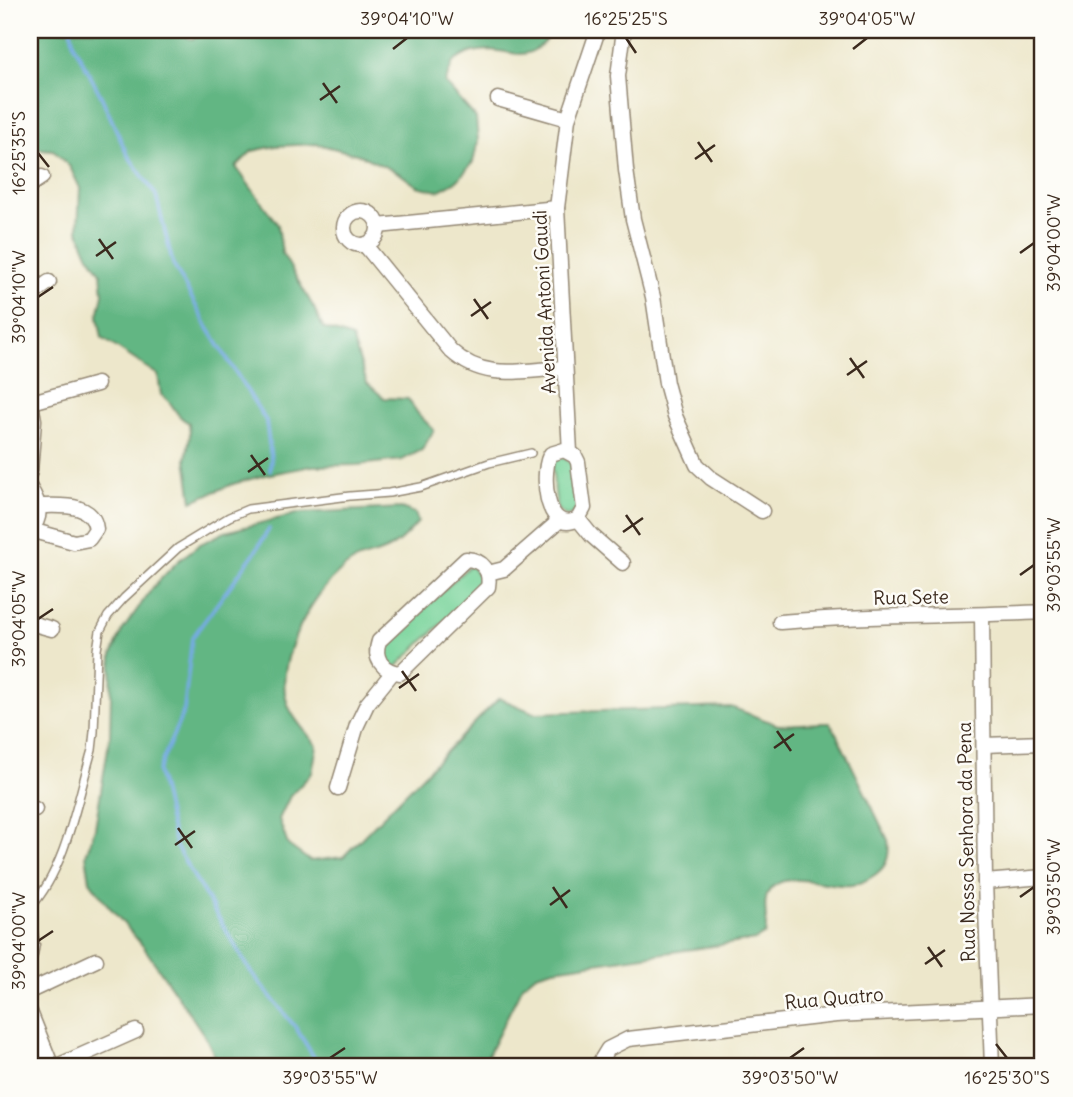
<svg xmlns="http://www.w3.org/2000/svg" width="1073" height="1097" font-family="Delius,sans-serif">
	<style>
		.green { fill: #79d49b; stroke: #5a7f5c; stroke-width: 2 }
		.forest { fill: #62b683; stroke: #4e7050; stroke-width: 2 }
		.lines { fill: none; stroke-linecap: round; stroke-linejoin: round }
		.stream { stroke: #76abe4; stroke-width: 3.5 }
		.lane-casing { stroke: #948874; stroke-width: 10 }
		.street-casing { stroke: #948874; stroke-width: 17 }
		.lane { stroke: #fff; stroke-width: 7 }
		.street { stroke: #fff; stroke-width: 14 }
		.ticks { fill: none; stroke: #3b2a1e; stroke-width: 2.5 }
		.labels { text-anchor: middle; stroke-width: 5; stroke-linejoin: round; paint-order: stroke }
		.street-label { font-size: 19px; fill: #3b2a1e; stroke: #fdfcf7 }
		.neatline { fill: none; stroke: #3b2a1e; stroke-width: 2.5 }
		.ticks-label { font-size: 18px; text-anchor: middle; fill: #3b2a1e }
	</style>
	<rect width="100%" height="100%" fill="#fdfcf7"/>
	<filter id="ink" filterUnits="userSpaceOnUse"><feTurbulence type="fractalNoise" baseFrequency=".0143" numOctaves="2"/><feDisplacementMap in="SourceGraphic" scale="14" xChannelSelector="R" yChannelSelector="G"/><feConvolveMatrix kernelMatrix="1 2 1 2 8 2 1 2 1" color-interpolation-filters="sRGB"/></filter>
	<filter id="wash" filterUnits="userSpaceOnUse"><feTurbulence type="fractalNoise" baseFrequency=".00686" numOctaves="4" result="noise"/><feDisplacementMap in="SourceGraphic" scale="28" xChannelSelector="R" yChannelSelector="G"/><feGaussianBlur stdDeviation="1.57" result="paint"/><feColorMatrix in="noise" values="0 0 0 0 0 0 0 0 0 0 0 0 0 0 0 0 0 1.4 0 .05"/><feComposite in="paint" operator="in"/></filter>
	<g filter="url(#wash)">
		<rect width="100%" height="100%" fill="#ede7cb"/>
		<g class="green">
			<polygon points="563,457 572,464 577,507 573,514 566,516 557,509 552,466 556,459"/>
			<polygon points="468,567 472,567 485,582 395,668 381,652 381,649"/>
		</g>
		<g class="forest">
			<path d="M30,30H169L192,39L213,30H554C524,73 511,43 473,52C466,53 459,59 453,62L445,83L476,118L478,141L473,162L458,180L438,191L417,186L399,173L360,155L317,144L276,146L252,151L236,167L278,225L282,253L314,308L323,328L352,338L367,383L384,398L408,399L419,415L434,430L422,450L402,460L357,465L312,466L265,475L233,484L192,501L186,459L190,435L189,423C172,414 176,404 161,395L158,375L102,338L98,316L103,294L101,273L87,252L78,230L80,188L70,167L53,150L30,148Z"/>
			<path d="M401,508L415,513L418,522C408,534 396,547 381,552C372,556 360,557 351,563C316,585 273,660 287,702C292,718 307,733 317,746L312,773L290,796L279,819L288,845L310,861L343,857L499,698L534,713L731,707L778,725L823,723H830L833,727L888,840C890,854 888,865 876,874C869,879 861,884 852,885C829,888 783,868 769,891C761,904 769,920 765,934L755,940L554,969L536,974L523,985L482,1067H220L206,1038L190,1014L143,946L106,903L90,881L86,855L95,828L110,735L112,655L122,631L154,586L178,561L200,544L225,532L300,513Z"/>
		</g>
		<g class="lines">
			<g class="stream">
				<polyline points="71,30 74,45 101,96 127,154 156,195 173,264 208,328 266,421 271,459 270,470"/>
				<polyline points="269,529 255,552 192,638 184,710 158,771 175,845 251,972 296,1028 320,1067"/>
			</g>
		</g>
	</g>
	<g filter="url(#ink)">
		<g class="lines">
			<defs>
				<path id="lane" d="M30,908C66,869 77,801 92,750L94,732L97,650L100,631L108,616L124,598L178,548L229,517L248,509L350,496L389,493L421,487L489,463L531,453"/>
				<g id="street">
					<polyline points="624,30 618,76 626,170 633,219 653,297 666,383 675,416 697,465 711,478 762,511"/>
					<polyline points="498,99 568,119"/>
					<polyline points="30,185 42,177"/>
					<circle cx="361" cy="228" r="17"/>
					<polyline points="378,226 557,208"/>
					<path d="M365,245L451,351C486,382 521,370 565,368"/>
					<polyline points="30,296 49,282"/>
					<polyline points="30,398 34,420 30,472"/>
					<polyline points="32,402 97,384"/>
					<path d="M564,450L575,456L578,462L584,508L578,519C543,537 541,466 551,454Z"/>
					<polyline points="570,452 557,208 568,119 598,30"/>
					<path d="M30,488C40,504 43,517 30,531"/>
					<polyline points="578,519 591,535 623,563"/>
					<path d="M31,530L74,542L89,539L96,529C93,502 61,506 39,506"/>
					<path d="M466,559C483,560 491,571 488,587L400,673C382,671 373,658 379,641Z"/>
					<polyline points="488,573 504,569 559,521"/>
					<polyline points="982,616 985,882 992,1067"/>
					<path d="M780,622C868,614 956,617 1043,612"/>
					<polyline points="30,623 52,629"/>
					<polyline points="984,745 1043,743"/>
					<polyline points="338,788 357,725 367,704 393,672"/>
					<polyline points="30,811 35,809"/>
					<polyline points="985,882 1043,877"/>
					<polyline points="30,934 32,944 30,955"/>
					<polyline points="30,991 96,960"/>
					<polyline points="30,1012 52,1067"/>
					<polyline points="55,1067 136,1031"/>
					<polyline points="597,1067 608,1049 628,1039 836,1015 1043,1005"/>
				</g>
			</defs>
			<use href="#lane" class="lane-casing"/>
			<use href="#street" class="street-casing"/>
			<use href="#lane" class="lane"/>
			<use href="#street" class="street"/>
		</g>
	</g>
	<path class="ticks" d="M626,38L636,53M393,49L407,38M853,49L867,38M323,83L337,103M320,100L340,86M698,142L712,162M38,153L49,167M695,159L715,145M99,239L113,259M1020,253L1034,243M96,256L116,242M38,297L53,287M474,299L488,319M471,316L491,302M850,358L864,378M847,375L867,361M251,455L265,475M248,472L268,458M626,515L640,535M623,532L643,518M1020,575L1034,565M38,619L53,609M402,671L416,691M399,688L419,674M777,731L791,751M774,748L794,734M178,828L192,848M175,845L195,831M553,887L567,908M1020,897L1034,887M550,905L570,890M38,941L53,931M928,947L942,967M925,964L945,950M996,1044L1007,1058M330,1058L345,1048M790,1058L804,1048"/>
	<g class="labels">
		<g class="street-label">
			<text transform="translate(544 302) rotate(-93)" y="7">Avenida Antoni Gaudi</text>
			<text transform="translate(911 597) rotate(-1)" y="7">Rua Sete</text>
			<text transform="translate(966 842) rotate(-91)" y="7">Rua Nossa Senhora da Pena</text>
			<text transform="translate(834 998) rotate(-5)" y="7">Rua Quatro</text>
		</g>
	</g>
	<rect width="1073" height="1097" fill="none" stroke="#fdfcf7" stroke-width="77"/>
	<rect x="38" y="38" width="996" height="1020" class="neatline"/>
	<g class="ticks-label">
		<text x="407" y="25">39°04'10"W</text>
		<text x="626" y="25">16°25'25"S</text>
		<text x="867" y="25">39°04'05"W</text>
		<text transform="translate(19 153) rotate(-90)" y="6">16°25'35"S</text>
		<text transform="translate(1054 243) rotate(-90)" y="6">39°04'00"W</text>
		<text transform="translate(19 297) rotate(-90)" y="6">39°04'10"W</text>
		<text transform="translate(1054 565) rotate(-90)" y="6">39°03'55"W</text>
		<text transform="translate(19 619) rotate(-90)" y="6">39°04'05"W</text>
		<text transform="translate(1054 887) rotate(-90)" y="6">39°03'50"W</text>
		<text transform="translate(19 941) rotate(-90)" y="6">39°04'00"W</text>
		<text x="330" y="1084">39°03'55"W</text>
		<text x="790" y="1084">39°03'50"W</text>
		<text x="1007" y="1084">16°25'30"S</text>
	</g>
</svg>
